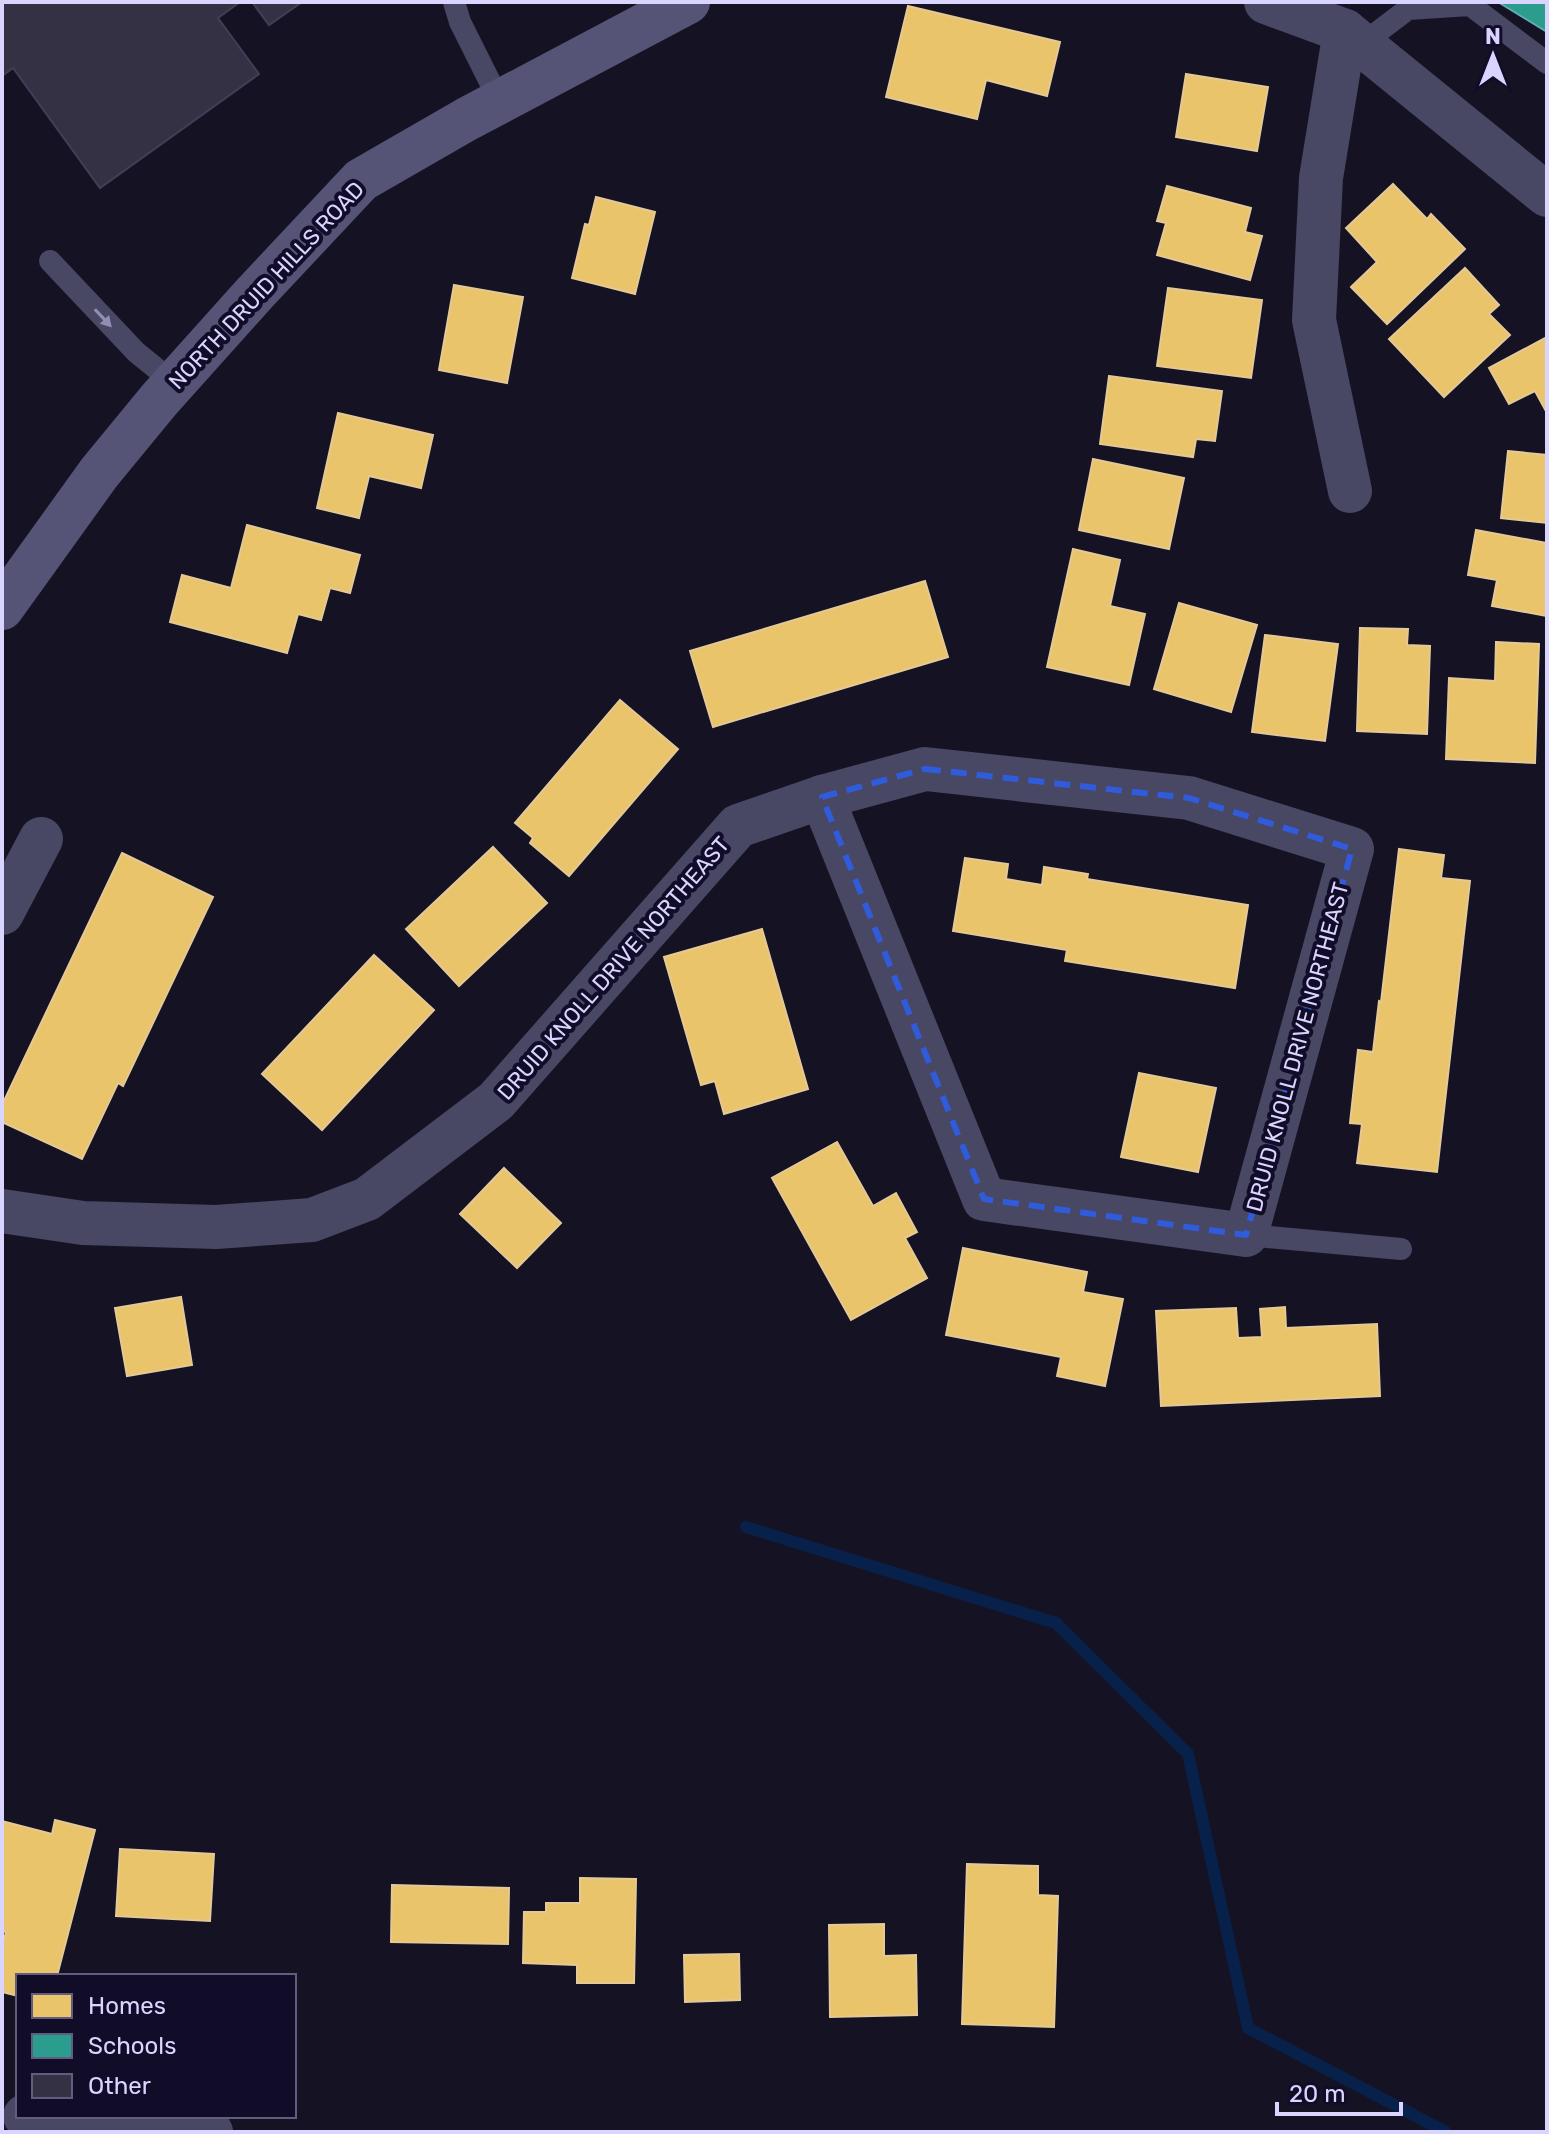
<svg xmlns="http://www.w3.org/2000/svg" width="1549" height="2134" font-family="Rubik,sans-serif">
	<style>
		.homes { fill: #e9c46a; stroke: #e4c997; stroke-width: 2 }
		.schools { fill: #2a9d8f; stroke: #5eaeb1; stroke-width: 2 }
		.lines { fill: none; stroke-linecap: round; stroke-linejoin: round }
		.stream { stroke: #08214a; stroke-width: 12 }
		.building { fill: #343145; stroke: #413e57; stroke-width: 2 }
		.lane { stroke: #484764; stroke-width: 22 }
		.street { stroke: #484764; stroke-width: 44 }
		.secondary { stroke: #565476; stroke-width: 44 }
		.oneway { fill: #908eb2 }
		.marked { fill: none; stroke: #305cdc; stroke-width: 6; stroke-dasharray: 16 10; stroke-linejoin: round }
		.labels { text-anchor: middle; stroke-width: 8; stroke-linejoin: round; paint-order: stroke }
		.street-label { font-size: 22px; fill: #d9d5ff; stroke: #110d29 }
	</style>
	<rect width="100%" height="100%" fill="#151323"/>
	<g class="homes">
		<polygon points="908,6 1060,42 1047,96 986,80 977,119 886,97"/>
		<polygon points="1186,74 1268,87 1257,151 1176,137"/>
		<polygon points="1393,184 1427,219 1431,214 1465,249 1387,324 1351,287 1377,262 1346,228"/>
		<polygon points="1167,186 1251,208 1245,232 1262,236 1250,280 1157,255 1166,223 1157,221"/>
		<polygon points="596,197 655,212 635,294 572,278 585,224 589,225"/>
		<polygon points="1465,268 1499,305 1489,314 1510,335 1444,397 1389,339"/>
		<polygon points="454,285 523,297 507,383 439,370"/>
		<polygon points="1168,288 1262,300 1251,378 1157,366"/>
		<polygon points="1547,337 1547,413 1535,391 1509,404 1489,368"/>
		<polygon points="1109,376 1222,391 1215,441 1196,439 1193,457 1100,444"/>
		<polygon points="338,413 433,435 421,488 369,476 359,518 317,508"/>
		<polygon points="1508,451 1547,455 1547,523 1501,518"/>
		<polygon points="1093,459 1184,478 1169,549 1079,530"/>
		<polygon points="247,525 360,555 350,593 330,588 321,620 298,614 287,653 170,622 182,575 231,588"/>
		<polygon points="1476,530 1547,543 1547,616 1492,606 1497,580 1468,575"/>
		<polygon points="1073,549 1120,560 1110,606 1145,614 1129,685 1047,667"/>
		<polygon points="925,581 948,657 713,727 690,651"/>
		<polygon points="1179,603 1257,625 1231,712 1154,689"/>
		<polygon points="1360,628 1408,629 1407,645 1430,646 1427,734 1357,731"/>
		<polygon points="1265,635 1338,644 1325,741 1252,732"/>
		<polygon points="1496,642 1539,644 1535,763 1446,759 1449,678 1495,681"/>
		<polygon points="620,700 678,749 569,876 530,843 533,838 515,823"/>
		<polygon points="493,847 547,903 459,986 406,929"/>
		<polygon points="1399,849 1444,855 1441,878 1470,881 1437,1172 1357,1163 1362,1124 1350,1123 1358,1050 1373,1052 1379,1001 1381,1002"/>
		<polygon points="122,853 213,897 123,1086 118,1083 82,1159 2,1122 2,1105"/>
		<polygon points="965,858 1008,864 1006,879 1042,885 1044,867 1088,874 1087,879 1248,905 1235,988 1065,961 1067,950 953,931"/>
		<polygon points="762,929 808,1089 724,1114 715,1081 701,1085 664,957"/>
		<polygon points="374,955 434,1010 322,1130 262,1074"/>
		<polygon points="1139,1073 1216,1088 1198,1172 1121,1157"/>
		<polygon points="837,1142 873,1206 896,1193 917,1232 905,1238 927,1278 851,1320 772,1178"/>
		<polygon points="504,1168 561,1223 517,1268 460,1214"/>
		<polygon points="963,1248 1087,1272 1083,1292 1123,1299 1105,1386 1057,1376 1061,1357 946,1335"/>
		<polygon points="181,1297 192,1365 127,1376 115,1308"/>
		<polygon points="1285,1307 1286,1328 1377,1324 1380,1396 1161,1406 1156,1311 1236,1308 1238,1338 1262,1337 1260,1309"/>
		<polygon points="55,1820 95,1830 57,1976 18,1976 18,1996 2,1992 2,1947 6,1932 2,1931 2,1821 52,1834"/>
		<polygon points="120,1849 214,1854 210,1921 116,1916"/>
		<polygon points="967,1864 1038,1866 1038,1895 1058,1896 1054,2027 962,2024"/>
		<polygon points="580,1878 636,1879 634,1983 577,1983 577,1965 523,1963 524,1912 546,1912 546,1903 580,1903"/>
		<polygon points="392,1885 509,1888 508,1944 391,1942"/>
		<polygon points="884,1924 884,1956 916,1955 917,2015 830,2017 829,1925"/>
		<polygon points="739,1954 740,2000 685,2002 684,1955"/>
	</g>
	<polygon class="schools" points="1498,2 1547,2 1547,32"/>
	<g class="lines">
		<polyline class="stream" points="746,1527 1056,1623 1188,1754 1248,2028 1446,2132"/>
	</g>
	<g class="building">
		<polygon points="2,2 240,2 218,18 259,74 100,188 13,68 2,76"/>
		<polygon points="252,2 302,2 269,25"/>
	</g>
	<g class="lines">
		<g class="lane">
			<polyline points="454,2 460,22 500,102"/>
			<polyline points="1362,44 1408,9 1470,5 1547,63"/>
			<polyline points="50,261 136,352 174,383"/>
			<polyline points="1246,1235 1401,1249"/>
		</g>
		<g class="street">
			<polyline points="1266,2 1345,31 1547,195"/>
			<polyline points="1345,31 1321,178 1314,320 1350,491"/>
			<polygon points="925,769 1189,798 1352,849 1246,1235 984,1199 822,797"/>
			<polyline points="2,913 41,839"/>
			<polyline points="2,1211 83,1223 216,1227 312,1220 367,1199 496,1101 738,826 822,797"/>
			<polyline points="25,2116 211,2132"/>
		</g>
		<polyline class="secondary" points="2,608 99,473 159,400 255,293 361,180 467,119 688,2"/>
	</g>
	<defs><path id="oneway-solid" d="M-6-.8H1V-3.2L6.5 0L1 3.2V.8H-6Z" transform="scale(2)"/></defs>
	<use class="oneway" href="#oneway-solid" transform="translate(103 318) rotate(47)"/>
	<path class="marked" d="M925,769L1189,798L1352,849L1246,1235L984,1199L822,797Z"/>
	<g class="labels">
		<g class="street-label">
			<text transform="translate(266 285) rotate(-47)" y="8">NORTH DRUID HILLS ROAD</text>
			<text transform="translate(613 968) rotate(-49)" y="8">DRUID KNOLL DRIVE NORTHEAST</text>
			<text transform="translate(1297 1047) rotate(-75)" y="8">DRUID KNOLL DRIVE NORTHEAST</text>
		</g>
	</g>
	<rect width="1549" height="2134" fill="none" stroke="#d9d5ff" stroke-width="8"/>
	<rect x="16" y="1974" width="280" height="144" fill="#110d29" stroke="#615d7f" stroke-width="2"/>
	<rect x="32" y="1994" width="40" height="24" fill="#e9c46a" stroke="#615d7f" stroke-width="2"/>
	<text x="88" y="2014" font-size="24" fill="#d9d5ff">Homes</text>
	<rect x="32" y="2034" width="40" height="24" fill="#2a9d8f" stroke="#615d7f" stroke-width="2"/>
	<text x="88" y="2054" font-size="24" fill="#d9d5ff">Schools</text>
	<rect x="32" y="2074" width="40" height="24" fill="#343145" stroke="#615d7f" stroke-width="2"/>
	<text x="88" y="2094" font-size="24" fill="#d9d5ff">Other</text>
	<g transform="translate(1493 56)" stroke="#110d29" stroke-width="6" paint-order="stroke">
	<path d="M0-6L14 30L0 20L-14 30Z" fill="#d9d5ff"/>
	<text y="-12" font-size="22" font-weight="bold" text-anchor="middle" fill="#d9d5ff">N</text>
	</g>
	<path d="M1277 2102v12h124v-12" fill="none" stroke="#d9d5ff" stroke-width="4"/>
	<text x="1289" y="2102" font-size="24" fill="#d9d5ff" stroke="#110d29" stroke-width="6" paint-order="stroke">20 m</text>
</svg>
